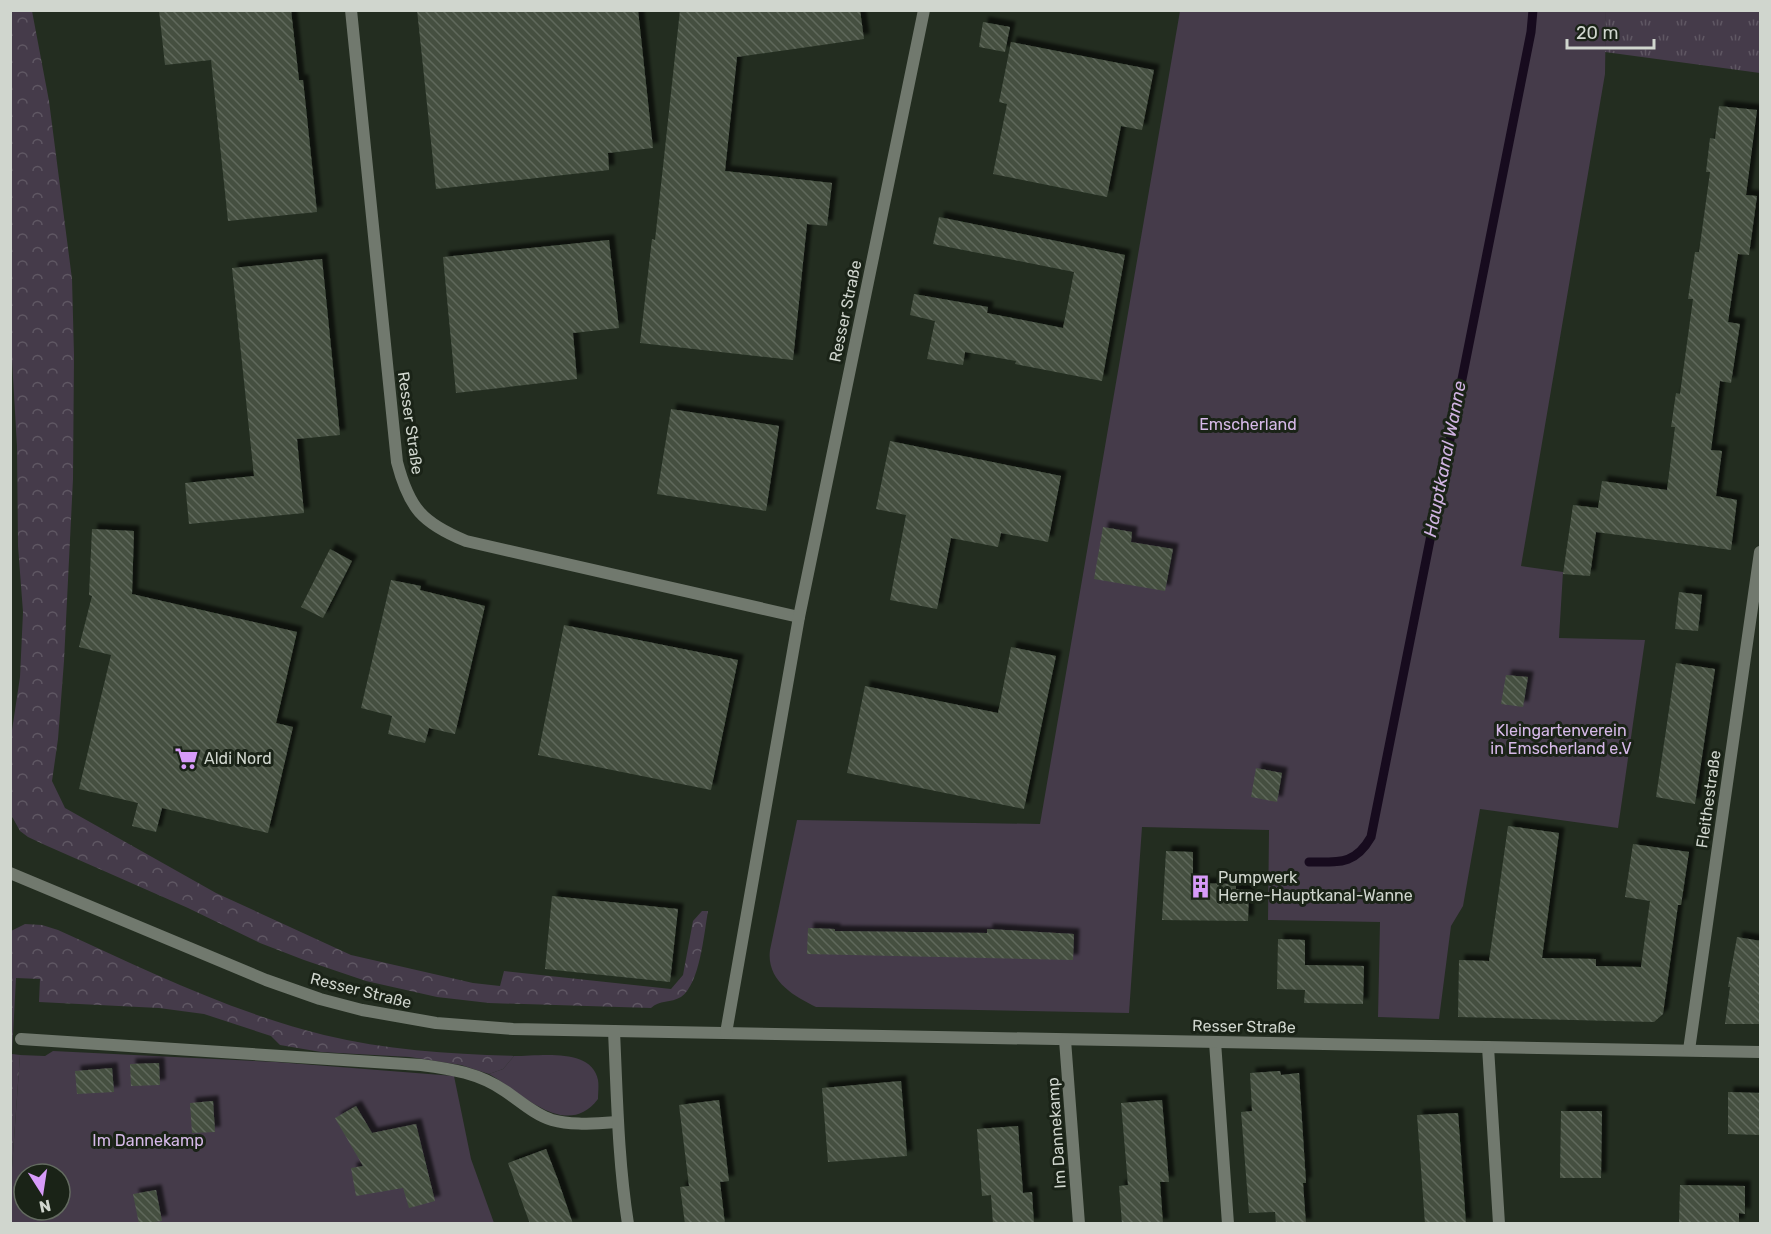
<svg xmlns="http://www.w3.org/2000/svg" width="1771" height="1234" font-family="Rubik,sans-serif">
	<style>
		.green { fill: #453b4a; fill-rule: evenodd }
		.forest { fill: url(#forest-crowns) }
		.park { fill: url(#park-tufts) }
		.lines { fill: none; stroke-linecap: round; stroke-linejoin: round }
		.stream { stroke: #170b1e; stroke-width: 9 }
		.building { fill: url(#building-back-hatch); filter: url(#shadow) }
		.lane { stroke: #71796e; stroke-width: 12 }
		.street { stroke: #71796e; stroke-width: 12 }
		.labels { text-anchor: middle; stroke-width: 6; stroke-linejoin: round; paint-order: stroke }
		.street-label { font-size: 16px; fill: #d0d6ce; stroke: #1a2317 }
		.park-label { font-size: 16px; fill: #d6b9e8; stroke: #1a2317 }
		.poi-label { font-size: 16px; fill: #d0d6ce; stroke: #1a2317; text-anchor: start }
		.water-label { font-size: 18px; font-style: italic; fill: #d0b3e2; stroke: #1a2317 }
	</style>
	<defs>
		<pattern id="forest-crowns" width="20" height="18" patternUnits="userSpaceOnUse" patternTransform="scale(1.5)"><rect width="20" height="18" fill="#453b4a"/><path d="M2 6a3 3 0 1 1 6 0M12 15a3 3 0 1 1 6 0" fill="none" stroke="#5f5763"/></pattern>
		<pattern id="park-tufts" width="24" height="20" patternUnits="userSpaceOnUse" patternTransform="scale(1.5)"><rect width="24" height="20" fill="#453b4a"/><path d="M3 7l-1-3M5 7V3M7 7l1-3M15 17l-1-3M17 17v-4M19 17l1-3" fill="none" stroke="#5f5763"/></pattern>
		<pattern id="building-back-hatch" width="6" height="6" patternUnits="userSpaceOnUse" patternTransform="scale(1.5)"><rect width="6" height="6" fill="#455041"/><path d="M-1 5l2 2M0 0l6 6M5-1l2 2" fill="none" stroke="#5f685b"/></pattern>
		<filter id="shadow"><feDropShadow dx="5.5" dy="-5.5" stdDeviation="1.5" flood-color="#0009"/></filter>
	</defs>
	<rect width="100%" height="100%" fill="#232d20"/>
	<g class="green">
		<path d="M1180,11H1606L1605,74L1521,566L1563,572L1559,638L1645,640L1618,828L1480,809L1463,906L1451,926L1439,1019L1378,1017L1380,922L1268,920L1269,830L1142,827L1129,1013L816,1007C793,996 766,980 770,950L797,820L1040,824Z"/>
		<path d="M53,1051L276,1062L454,1076L471,1159L494,1223L11,1224V1181L20,1055L45,1056ZM24,1174H60V1210H24Z"/>
		<path d="M514,1056C539,1056 592,1047 598,1080C599,1086 598,1093 598,1099C566,1141 521,1092 489,1074L503,1069Z"/>
	</g>
	<g class="forest">
		<path d="M10,11H32L49,101L72,279L74,355L73,479L64,661L58,739L52,781L65,808L216,893L351,955L473,983L500,986L504,971L671,989L683,975L693,921L702,911H708C704,933 700,984 681,997C671,1003 659,1000 651,1008L489,1003L437,997L366,981L304,960L260,943L188,908L45,845L28,837L20,831L10,813L11,737L20,677L23,612L18,546L17,446L10,326Z"/>
		<path d="M25,924L42,925L58,930C144,969 231,1012 324,1035C386,1050 450,1054 514,1056L503,1069L489,1074L461,1065L410,1057L321,1052L280,1045L271,1036L204,1014L159,1008L39,1002L40,979L16,978L12,1054L20,1055L11,1181V931Z"/>
	</g>
	<polygon class="park" points="1606,11 1760,11 1760,73 1605,52"/>
	<g class="lines">
		<path class="stream" d="M1309,862C1339,862 1355,865 1371,837L1531,32L1533,10"/>
	</g>
	<g class="building">
		<polygon points="159,10 291,10 299,80 303,80 317,212 228,221 211,60 165,65"/>
		<polygon points="417,10 638,10 653,148 608,153 609,170 436,189"/>
		<polygon points="680,10 860,10 864,39 737,57 725,171 832,183 827,226 807,224 793,360 640,343 652,239 655,240"/>
		<polygon points="983,22 1010,27 1005,52 979,47"/>
		<polygon points="1011,42 1154,70 1142,130 1121,126 1107,197 993,174 1007,104 999,102"/>
		<polygon points="1719,106 1757,110 1746,195 1757,196 1749,255 1738,254 1728,322 1740,324 1731,383 1720,381 1711,450 1722,451 1716,496 1737,500 1731,550 1596,532 1590,576 1563,574 1573,505 1598,508 1602,481 1667,490 1675,427 1671,427 1676,393 1680,394 1693,299 1688,299 1695,252 1699,252 1710,172 1706,172 1710,138 1715,139"/>
		<polygon points="939,217 1125,255 1102,381 1015,364 1016,361 965,352 963,365 927,359 935,321 910,315 914,294 988,307 987,313 1063,328 1074,272 933,244"/>
		<polygon points="609,240 619,328 573,333 577,379 456,393 443,257"/>
		<polygon points="322,259 340,435 297,439 304,513 189,524 185,483 254,476 232,268"/>
		<polygon points="671,409 779,426 766,511 657,494"/>
		<polygon points="890,441 1061,476 1048,542 1001,533 998,547 951,538 937,609 890,600 906,515 876,509"/>
		<polygon points="1103,527 1132,532 1131,542 1173,549 1165,591 1094,579"/>
		<polygon points="92,529 134,531 132,594 297,632 276,723 293,727 268,833 162,808 156,832 132,826 138,803 79,789 111,655 79,647 92,596 89,595"/>
		<polygon points="330,549 352,561 323,618 301,607"/>
		<polygon points="391,580 421,586 420,590 485,606 455,734 429,728 425,743 388,734 392,716 361,708"/>
		<polygon points="1679,592 1702,595 1698,631 1675,629"/>
		<polygon points="564,625 738,660 711,790 538,755"/>
		<polygon points="1011,647 1056,656 1024,809 847,773 865,686 998,713"/>
		<polygon points="1676,663 1715,669 1695,804 1656,797"/>
		<polygon points="1506,675 1528,677 1523,707 1501,704"/>
		<polygon points="1256,768 1282,773 1277,802 1251,797"/>
		<polygon points="1508,826 1559,833 1542,958 1596,959 1596,966 1641,967 1650,901 1625,897 1633,844 1689,852 1681,905 1678,905 1663,1014 1654,1022 1458,1017 1459,960 1489,961"/>
		<polygon points="1166,851 1193,852 1193,883 1236,884 1236,889 1249,889 1248,921 1162,920"/>
		<polygon points="552,896 678,909 670,982 545,969"/>
		<polygon points="808,928 835,929 835,931 987,933 987,929 1074,934 1073,960 807,954"/>
		<polygon points="1737,937 1761,941 1761,1024 1725,1024 1730,987 1728,987"/>
		<polygon points="1278,939 1305,940 1305,965 1364,966 1363,1004 1304,1003 1305,990 1277,989"/>
		<polygon points="159,1063 160,1085 131,1086 130,1064"/>
		<polygon points="112,1068 114,1092 77,1094 75,1071"/>
		<polygon points="1280,1071 1281,1075 1299,1073 1306,1183 1303,1183 1306,1224 1276,1224 1275,1212 1249,1213 1241,1112 1252,1111 1250,1073"/>
		<polygon points="901,1081 907,1156 828,1162 822,1088"/>
		<polygon points="1728,1092 1761,1093 1761,1135 1728,1134"/>
		<polygon points="719,1100 729,1181 720,1182 725,1224 685,1224 680,1187 689,1186 679,1105"/>
		<polygon points="1162,1100 1169,1182 1160,1182 1163,1224 1122,1224 1119,1186 1128,1185 1121,1103"/>
		<polygon points="213,1101 215,1132 192,1133 190,1103"/>
		<polygon points="356,1106 372,1133 416,1124 435,1201 409,1208 403,1188 356,1196 351,1168 363,1166 335,1118"/>
		<polygon points="1561,1111 1602,1111 1601,1178 1560,1178"/>
		<polygon points="1458,1113 1466,1224 1425,1224 1417,1115"/>
		<polygon points="1018,1126 1023,1193 1032,1192 1034,1224 993,1224 991,1195 982,1196 977,1129"/>
		<polygon points="546,1149 558,1180 573,1224 530,1224 508,1163"/>
		<polygon points="1680,1185 1745,1186 1745,1214 1739,1213 1739,1224 1679,1224"/>
		<polygon points="156,1190 162,1221 139,1224 133,1194"/>
	</g>
	<g class="lines">
		<g class="lane">
			<path d="M21,1039L421,1065C452,1069 479,1073 505,1091C520,1101 535,1115 552,1120C573,1126 596,1123 618,1122"/>
			<polyline points="1215,1042 1228,1224"/>
		</g>
		<g class="street">
			<path d="M351,10L397,462C409,508 422,523 466,541L799,617"/>
			<polyline points="10,873 266,980 320,999 362,1010 436,1023 513,1029 614,1031 1760,1052"/>
			<path d="M614,1031C617,1096 618,1160 628,1224"/>
			<polyline points="726,1033 799,617 924,10"/>
			<polyline points="1065,1040 1079,1224"/>
			<polyline points="1488,1047 1499,1224"/>
			<polyline points="1689,1050 1760,552"/>
		</g>
	</g>
	<defs>
		<symbol id="supermarket-bare" viewBox="-9 -9 18 18"><path d="M-6-5.5h2.5l.6 2H6L4.5 2H-2.5L-4.4-4H-6ZM-1.5 3.2a1.3 1.3 0 1 0 .1 0ZM3 3.2a1.3 1.3 0 1 0 .1 0Z" fill="#d79bf9" stroke="#1a2317" stroke-width="2.5" paint-order="stroke"/></symbol>
		<symbol id="building-bare" viewBox="-9 -9 18 18"><path d="M-4-6H4V6H1V3H-1V6H-4ZM-2.5-4.3h1.7v1.8h-1.7ZM.8-4.3h1.7v1.8H.8ZM-2.5-1h1.7V.8h-1.7ZM.8-1h1.7V.8H.8Z" fill="#d79bf9" stroke="#1a2317" stroke-width="2.5" paint-order="stroke"/></symbol>
	</defs>
	<g fill-rule="evenodd">
		<use href="#supermarket-bare" x="170" y="742" width="33" height="33"/>
		<use href="#building-bare" x="1184" y="870" width="33" height="33"/>
	</g>
	<g class="labels">
		<g class="street-label">
			<text transform="translate(845 311) rotate(-78)" y="6">Resser Straße</text>
			<text transform="translate(411 423) rotate(82)" y="6">Resser Straße</text>
			<text transform="translate(1708 799) rotate(-82)" y="6">Fleithestraße</text>
			<text transform="translate(361 990) rotate(14)" y="6">Resser Straße</text>
			<text transform="translate(1244 1026) rotate(1)" y="6">Resser Straße</text>
			<text transform="translate(1056 1133) rotate(-94)" y="6">Im Dannekamp</text>
		</g>
		<g class="park-label">
			<text x="1248" y="430">Emscherland</text>
			<text x="1561" y="736">Kleingartenverein<tspan x="1561" dy="18">in Emscherland e.V</tspan></text>
			<text x="148" y="1146">Im Dannekamp</text>
		</g>
		<g class="poi-label">
			<text x="204" y="764">Aldi Nord</text>
			<text x="1218" y="883">Pumpwerk<tspan x="1218" dy="18">Herne-Hauptkanal-Wanne</tspan></text>
		</g>
		<g class="water-label">
			<text transform="translate(1445 459) rotate(-79)" y="6">Hauptkanal Wanne</text>
		</g>
	</g>
	<rect width="1771" height="1234" fill="none" stroke="#d0d6ce" stroke-width="24"/>
	<g transform="translate(42 1192) rotate(168)"><circle r="28" fill="#1a2317" stroke="#636b60" stroke-width="1.5"/>
	<path d="M0-4.5L10 22L0 15L-10 22Z" fill="#d79bf9"/>
	<text y="-9" font-size="16" font-weight="bold" text-anchor="middle" fill="#d0d6ce">N</text>
	</g>
	<path d="M1567 39v9h87v-9" fill="none" stroke="#d0d6ce" stroke-width="3"/>
	<text x="1576" y="39" font-size="18" fill="#d0d6ce" stroke="#1a2317" stroke-width="4.5" paint-order="stroke">20 m</text>
</svg>
